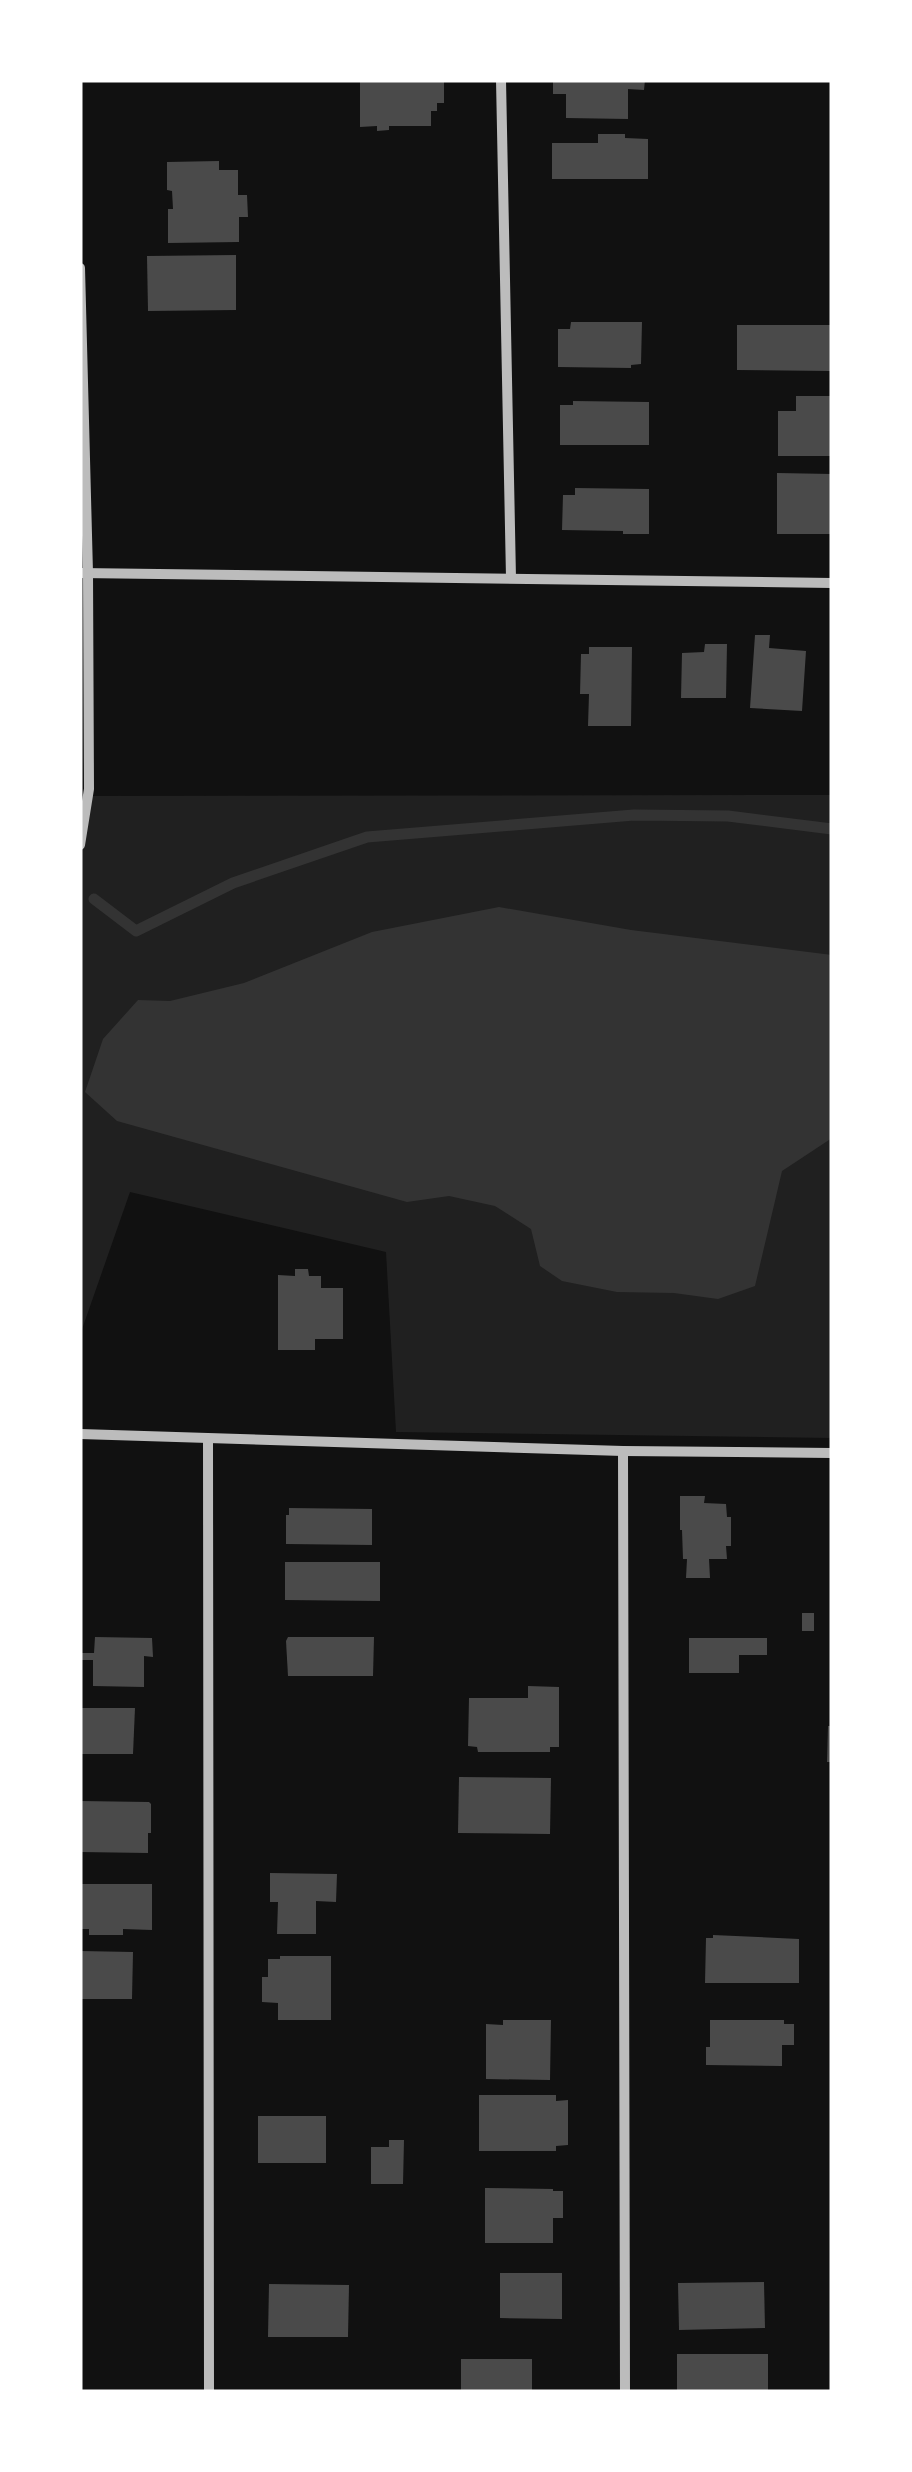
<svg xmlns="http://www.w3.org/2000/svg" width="912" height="2472" font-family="Montserrat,sans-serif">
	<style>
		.green { fill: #202020 }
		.water { fill: #333 }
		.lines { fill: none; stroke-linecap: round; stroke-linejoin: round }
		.stream { stroke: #333; stroke-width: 11 }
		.building { fill: #4a4a4a }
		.minor { stroke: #bcbcbc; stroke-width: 10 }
	</style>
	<rect width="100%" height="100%" fill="#111"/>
	<polygon class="green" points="832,795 832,1438 396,1432 386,1252 130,1192 80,1335 80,796"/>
	<polygon class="water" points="499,907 631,930 832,955 832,1138 782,1171 755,1286 718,1299 674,1293 617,1292 562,1281 540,1266 531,1229 495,1206 449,1196 407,1202 117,1121 85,1092 103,1039 138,1000 170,1001 244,983 372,932"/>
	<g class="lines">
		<polyline class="stream" points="94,899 136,931 233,883 367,837 634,815 728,816 832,829"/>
	</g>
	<g class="building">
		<polygon points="368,80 444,80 444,103 437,103 437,111 431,111 431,126 389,126 389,130 377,131 377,126 360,127 360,82 369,82"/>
		<polygon points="553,80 645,80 644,90 628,89 628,119 566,118 566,94 553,94"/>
		<polygon points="598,134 625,134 625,138 648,139 648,179 552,179 552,143 598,143"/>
		<polygon points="219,161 219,170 238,170 238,195 247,195 248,217 239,217 239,242 168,243 168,209 173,209 172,191 167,190 167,162"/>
		<polygon points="236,255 236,310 148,311 147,256"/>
		<polygon points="571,322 642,322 641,364 631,365 631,368 558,367 558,329 570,329"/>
		<polygon points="737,325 832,325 830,371 737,370"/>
		<polygon points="796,396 832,396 832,456 778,456 778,411 796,411"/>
		<polygon points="573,401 649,402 649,445 560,445 560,405 573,405"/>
		<polygon points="777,473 832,474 832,534 777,534"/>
		<polygon points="575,488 649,489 649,534 623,534 623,531 562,530 563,495 575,495"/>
		<polygon points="755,635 770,635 769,648 806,651 802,711 750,708"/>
		<polygon points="705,644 727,644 726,698 681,698 682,653 704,652"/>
		<polygon points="589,647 632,647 631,726 588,726 589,694 580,694 581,654 589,654"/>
		<polygon points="295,1269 308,1269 309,1276 321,1276 321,1288 343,1288 343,1339 315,1339 315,1350 278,1350 278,1275 295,1276"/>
		<polygon points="680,1496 705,1496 704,1503 726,1504 727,1517 731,1517 731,1546 726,1546 727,1559 709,1559 710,1578 686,1578 687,1559 683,1559 682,1530 680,1530"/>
		<polygon points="289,1508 372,1509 372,1545 286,1544 286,1515 289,1515"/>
		<polygon points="285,1562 380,1562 380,1601 285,1600"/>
		<rect x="802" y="1613" width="12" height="18"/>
		<polygon points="95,1637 152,1638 153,1657 144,1656 144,1687 93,1686 93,1660 81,1660 81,1653 94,1653"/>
		<polygon points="288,1637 374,1637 373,1676 288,1676 286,1641"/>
		<polygon points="689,1638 767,1638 767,1655 739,1655 739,1673 689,1673"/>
		<polygon points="528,1686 559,1687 559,1747 550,1747 550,1752 478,1752 477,1747 468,1746 469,1698 528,1698"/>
		<polygon points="80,1708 135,1708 133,1754 80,1754"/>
		<polygon points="828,1726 832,1726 832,1762 827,1762"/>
		<polygon points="459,1777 551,1778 550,1834 458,1833"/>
		<polygon points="80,1801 149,1802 151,1804 151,1833 148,1833 148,1853 80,1852"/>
		<polygon points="270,1873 337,1874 336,1902 316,1901 316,1934 277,1934 278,1902 270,1902"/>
		<polygon points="80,1884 152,1884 152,1930 123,1929 123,1935 89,1935 89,1929 80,1929"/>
		<polygon points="713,1935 799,1939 799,1983 705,1983 706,1938 713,1938"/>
		<polygon points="80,1951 133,1952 132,1999 80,1999"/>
		<polygon points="280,1956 331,1956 331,2020 278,2020 278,2003 262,2002 262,1977 268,1977 268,1959 280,1959"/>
		<polygon points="503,2020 551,2020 550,2080 486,2079 486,2024 503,2025"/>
		<polygon points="710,2020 784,2020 784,2024 794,2024 794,2045 782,2045 782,2066 706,2065 706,2047 710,2047"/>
		<polygon points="479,2095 556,2095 556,2101 568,2100 568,2145 556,2146 556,2151 479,2151"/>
		<rect x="258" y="2116" width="68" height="47"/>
		<polygon points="389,2140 404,2140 403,2184 371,2184 371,2147 389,2147"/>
		<polygon points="485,2188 553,2189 553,2191 563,2191 563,2218 553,2218 553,2243 485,2243"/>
		<polygon points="500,2273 562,2273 562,2319 500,2318"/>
		<polygon points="764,2282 765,2328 679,2330 678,2283"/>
		<polygon points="269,2284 349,2285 348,2337 268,2337"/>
		<rect x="677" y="2354" width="91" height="38"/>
		<rect x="461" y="2359" width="71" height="33"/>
	</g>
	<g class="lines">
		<g class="minor">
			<polyline points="501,80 511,578"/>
			<polyline points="80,268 88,573 89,789 80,845"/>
			<polyline points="80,573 832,583"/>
			<polyline points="80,1434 623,1451 832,1453"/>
			<polyline points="208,1439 209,2392"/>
			<polyline points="623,1451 625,2392"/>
		</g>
	</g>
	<rect width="912" height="2472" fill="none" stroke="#ffffff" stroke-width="165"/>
</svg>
